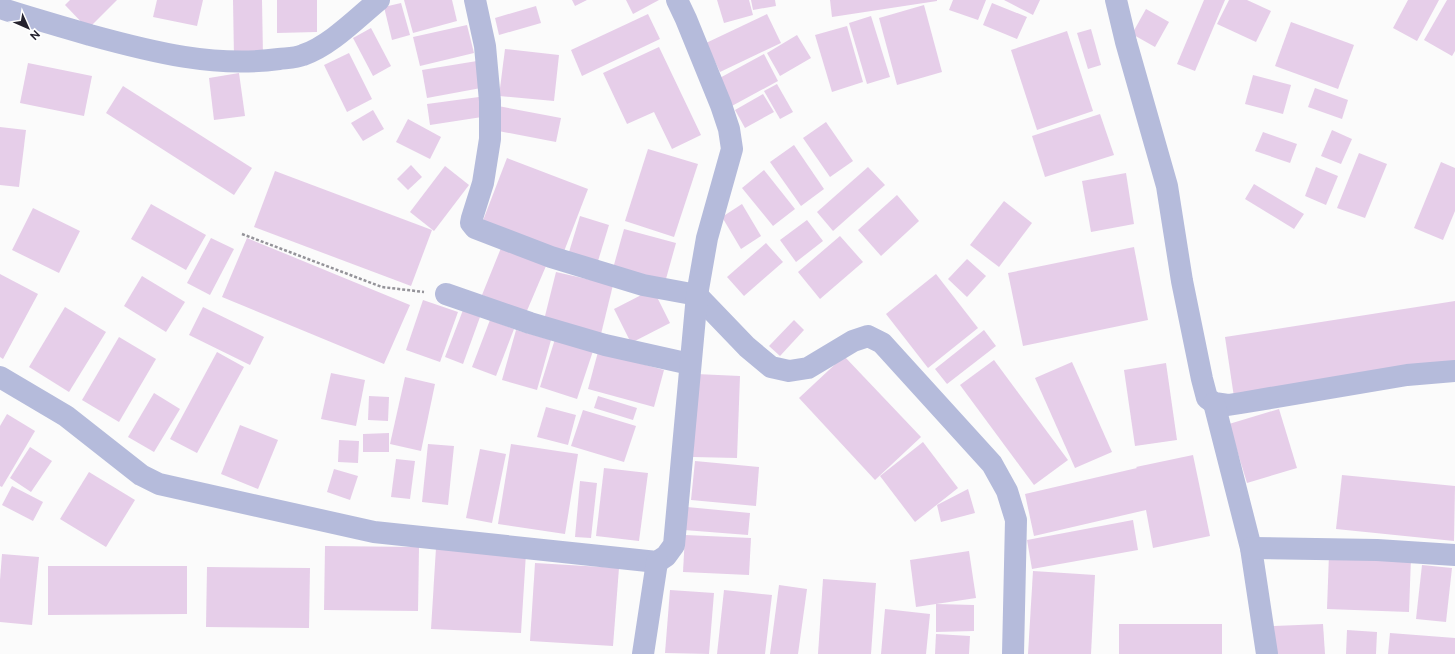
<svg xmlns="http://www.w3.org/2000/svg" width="1455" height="654" font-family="'Public Sans',sans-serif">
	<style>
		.building { fill: #e6cee9 }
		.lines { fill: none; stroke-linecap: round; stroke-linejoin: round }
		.path { stroke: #949399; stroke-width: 2.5; stroke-dasharray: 3 2; stroke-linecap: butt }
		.minor { stroke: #b5bbdb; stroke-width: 22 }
	</style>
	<rect width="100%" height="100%" fill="#fbfbfb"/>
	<g class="building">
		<polygon points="70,0 117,0 88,29 65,5"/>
		<polygon points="157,0 203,0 197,26 153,17"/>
		<polygon points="233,0 262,0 263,57 234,58"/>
		<polygon points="277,0 317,0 317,32 277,33"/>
		<polygon points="404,0 452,0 457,21 413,33"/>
		<polygon points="572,0 587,0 575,6"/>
		<polygon points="626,0 659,0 633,14"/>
		<polygon points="717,0 749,0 753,15 724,23"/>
		<polygon points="751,0 775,0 776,6 753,10"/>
		<polygon points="830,0 937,0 937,1 832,17"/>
		<polygon points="953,0 986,0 978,20 949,10"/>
		<polygon points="1004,0 1040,0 1033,15"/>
		<polygon points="1204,0 1225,0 1195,71 1177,64"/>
		<polygon points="1229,0 1247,0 1271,11 1256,42 1217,24"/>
		<polygon points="1408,0 1439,0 1417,41 1393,28"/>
		<polygon points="1447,0 1455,0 1455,51 1452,56 1424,40"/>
		<polygon points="401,3 410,35 392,40 384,7"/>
		<polygon points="992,3 1027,17 1017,39 983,25"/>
		<polygon points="924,5 942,72 897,85 879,18"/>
		<polygon points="536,6 541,23 499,35 495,18"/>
		<polygon points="1146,9 1169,22 1155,47 1132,34"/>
		<polygon points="648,14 660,39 582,76 571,50"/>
		<polygon points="767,14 781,43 720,72 706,43"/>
		<polygon points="871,16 890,77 867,84 849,23"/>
		<polygon points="1291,22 1354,45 1338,89 1275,66"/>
		<polygon points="467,25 474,53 420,66 413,37"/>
		<polygon points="847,26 863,82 832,92 815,35"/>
		<polygon points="371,28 391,66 373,76 353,38"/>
		<polygon points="1091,29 1101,65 1088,69 1077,33"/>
		<polygon points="1067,31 1093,111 1037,130 1011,50"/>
		<polygon points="797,35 811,58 780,76 767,53"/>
		<polygon points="659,47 701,135 672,149 654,112 627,124 603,73"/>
		<polygon points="505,49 559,55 554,101 499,96"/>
		<polygon points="349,53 372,99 347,112 324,65"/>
		<polygon points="764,54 778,81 730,107 716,80"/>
		<polygon points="477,61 481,88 427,98 422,70"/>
		<polygon points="28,63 92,76 84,116 20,103"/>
		<polygon points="239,73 245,116 214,120 209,78"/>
		<polygon points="1253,75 1291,85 1283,114 1245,104"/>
		<polygon points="777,84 793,112 780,119 764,91"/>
		<polygon points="123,86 252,168 234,195 106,113"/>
		<polygon points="1315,88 1348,100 1342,119 1308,107"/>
		<polygon points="763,94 774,112 745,128 735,110"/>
		<polygon points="479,97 482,117 430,125 427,104"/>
		<polygon points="498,106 561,118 556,142 493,130"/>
		<polygon points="373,110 384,129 363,141 351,123"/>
		<polygon points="1100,114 1114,155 1045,177 1032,136"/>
		<polygon points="408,119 441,137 430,159 396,142"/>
		<polygon points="826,122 853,161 830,177 803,138"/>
		<polygon points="0,127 26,130 19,187 0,185"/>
		<polygon points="1332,130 1352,139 1341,164 1321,156"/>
		<polygon points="1263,132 1297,144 1290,163 1255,151"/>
		<polygon points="794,145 824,189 801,206 770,162"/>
		<polygon points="648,149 698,164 674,237 625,221"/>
		<polygon points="1359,153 1387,164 1365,218 1337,208"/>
		<polygon points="507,158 588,189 563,254 482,223"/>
		<polygon points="1441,162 1455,168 1455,211 1443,240 1414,228"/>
		<polygon points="411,165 422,177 408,190 397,179"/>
		<polygon points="445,166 469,185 434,231 410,212"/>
		<polygon points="868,167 885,185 833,231 817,212"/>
		<polygon points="1316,167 1338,176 1326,205 1305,196"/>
		<polygon points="764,170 795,209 773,226 742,188"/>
		<polygon points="275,171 432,230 411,286 254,227"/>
		<polygon points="1126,173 1134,224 1091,232 1082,181"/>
		<polygon points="1254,184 1304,214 1294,229 1245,199"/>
		<polygon points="897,195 919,221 881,256 858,230"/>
		<polygon points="1004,201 1032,223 999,267 970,245"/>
		<polygon points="151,204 206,235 186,270 131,239"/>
		<polygon points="742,204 761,236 741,249 722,217"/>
		<polygon points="33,208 80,231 59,273 12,250"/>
		<polygon points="580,216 609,225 598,261 569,252"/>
		<polygon points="807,220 823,241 796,262 780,240"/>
		<polygon points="624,229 676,243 664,286 612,272"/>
		<polygon points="840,236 863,262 820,299 798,272"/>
		<polygon points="211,238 234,249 210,295 187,283"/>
		<polygon points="247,238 410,305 384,364 222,297"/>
		<polygon points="766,243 783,262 744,296 727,277"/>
		<polygon points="1134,247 1148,320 1023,346 1008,273"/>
		<polygon points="501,248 546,266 526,313 482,295"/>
		<polygon points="967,259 986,276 967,297 948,279"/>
		<polygon points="556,272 613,285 601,334 544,320"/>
		<polygon points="0,274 38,294 3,359 0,357"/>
		<polygon points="936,274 978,328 928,368 886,314"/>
		<polygon points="142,276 185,302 166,332 124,306"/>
		<polygon points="653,289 670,323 631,343 614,309"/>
		<polygon points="423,300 458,312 440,362 406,350"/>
		<polygon points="1455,301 1455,363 1234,397 1225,337"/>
		<polygon points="65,307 106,332 69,392 29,367"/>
		<polygon points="203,307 264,337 250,365 189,335"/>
		<polygon points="463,310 480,317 463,364 445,357"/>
		<polygon points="490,320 514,329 496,376 472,367"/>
		<polygon points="794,320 804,330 780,356 769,346"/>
		<polygon points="516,330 551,340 537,390 502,380"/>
		<polygon points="984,330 996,346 947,384 935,369"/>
		<polygon points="119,337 156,359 119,422 82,400"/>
		<polygon points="555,339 593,351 577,399 540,387"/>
		<polygon points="217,352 244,367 197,453 170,439"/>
		<polygon points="598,352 664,370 654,407 588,389"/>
		<polygon points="844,356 921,437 875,480 799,398"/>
		<polygon points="994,360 1068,460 1034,485 960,385"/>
		<polygon points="1072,362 1112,452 1075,468 1035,378"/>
		<polygon points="1166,363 1177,440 1135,446 1124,370"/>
		<polygon points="331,373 365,380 356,426 321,419"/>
		<polygon points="696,374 740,376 737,458 693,457"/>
		<polygon points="405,377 435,384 421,451 390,444"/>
		<polygon points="154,393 180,409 154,452 128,437"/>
		<polygon points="369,396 389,397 388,421 368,420"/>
		<polygon points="598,396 637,408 633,420 594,408"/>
		<polygon points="546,407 576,415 568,445 537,437"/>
		<polygon points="1279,409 1297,468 1247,483 1229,424"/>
		<polygon points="583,410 636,426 624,462 571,446"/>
		<polygon points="7,414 35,431 2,487 0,486 0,426"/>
		<polygon points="240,425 278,440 258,489 221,474"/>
		<polygon points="389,433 389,452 363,452 363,434"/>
		<polygon points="339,440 359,441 358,463 338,462"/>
		<polygon points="923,442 958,488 915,522 880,476"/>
		<polygon points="428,444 454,446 448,505 422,502"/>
		<polygon points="511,444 578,454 565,534 498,524"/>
		<polygon points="30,447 52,461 31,492 10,478"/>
		<polygon points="480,449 506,454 492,523 466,518"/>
		<polygon points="1193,455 1210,536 1153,548 1146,510 1034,536 1025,494 1137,468 1136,467"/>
		<polygon points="396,459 415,461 410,499 391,497"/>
		<polygon points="695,461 759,467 756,506 691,500"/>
		<polygon points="604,468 648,473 639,541 596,536"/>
		<polygon points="334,469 358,476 350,500 327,492"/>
		<polygon points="89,472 135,500 106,547 60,519"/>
		<polygon points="1342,475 1455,486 1454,541 1336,529"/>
		<polygon points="580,481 597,483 591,538 575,537"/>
		<polygon points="12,486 43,502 33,521 2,505"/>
		<polygon points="968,489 975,513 941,522 937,505"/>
		<polygon points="687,507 750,513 748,535 684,530"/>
		<polygon points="1133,520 1138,550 1032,569 1027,540"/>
		<polygon points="685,535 751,538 749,575 683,572"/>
		<polygon points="325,546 419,547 418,611 324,610"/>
		<polygon points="436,548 526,553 521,633 431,629"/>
		<polygon points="969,551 976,598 916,607 910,560"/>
		<polygon points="2,554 39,557 32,625 0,622 0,580"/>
		<polygon points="1329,554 1411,557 1409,612 1327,609"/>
		<polygon points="535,563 619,568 613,646 530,641"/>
		<polygon points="1422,565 1452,568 1446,622 1416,619"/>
		<polygon points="48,566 187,566 187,614 48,615"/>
		<polygon points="207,567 310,568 309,628 206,627"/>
		<polygon points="1033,571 1095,575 1091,654 1028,654"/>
		<polygon points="823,579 876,583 871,654 818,654"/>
		<polygon points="779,585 807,589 798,654 770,654"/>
		<polygon points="670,590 714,593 709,654 665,653"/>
		<polygon points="724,590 772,595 765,654 717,654"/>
		<polygon points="936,604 974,605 974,631 936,632"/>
		<polygon points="885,609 930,614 926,654 881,654"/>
		<rect x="1119" y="624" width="103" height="30"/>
		<polygon points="1323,624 1325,654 1275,654 1274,626"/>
		<polygon points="1347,630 1377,632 1376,654 1346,654"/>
		<polygon points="1390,633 1455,638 1455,654 1388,654"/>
		<polygon points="936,634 970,636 969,654 935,654"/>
	</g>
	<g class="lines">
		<polyline class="path" points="242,234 382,287 424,292"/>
		<g class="minor">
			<polyline points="475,0 485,46 490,101 490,139 483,183 472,218 471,223 475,228 551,257 643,285 697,295 747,347 771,367 789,371 808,368 853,341 868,336 882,343 992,464 1007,491 1016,520 1013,654"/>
			<polyline points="1116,0 1126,42 1167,186 1182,281 1202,379 1207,398 1214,403 1228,405 1241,403 1407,375 1455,371"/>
			<path d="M0,8C30,18 60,26 90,35C152,52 215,68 279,59C287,58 296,58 303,55C330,46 357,18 379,0"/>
			<polyline points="446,294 530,323 605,345 690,364"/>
			<polyline points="0,377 66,416 141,475 159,484 374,532 657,562 666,556 674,545 697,295 707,238 732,149 729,129 721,105 686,19 677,0"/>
			<polyline points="1214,403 1251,548 1267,654"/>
			<polyline points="1251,548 1377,550 1455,555"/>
			<polyline points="643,654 657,562"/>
		</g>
	</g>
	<g transform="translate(28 28) rotate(135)" stroke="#ffffff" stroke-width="3" paint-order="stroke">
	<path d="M0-3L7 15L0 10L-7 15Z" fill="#25222e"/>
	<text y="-6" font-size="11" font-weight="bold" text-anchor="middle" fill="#25222e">N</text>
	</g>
</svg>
